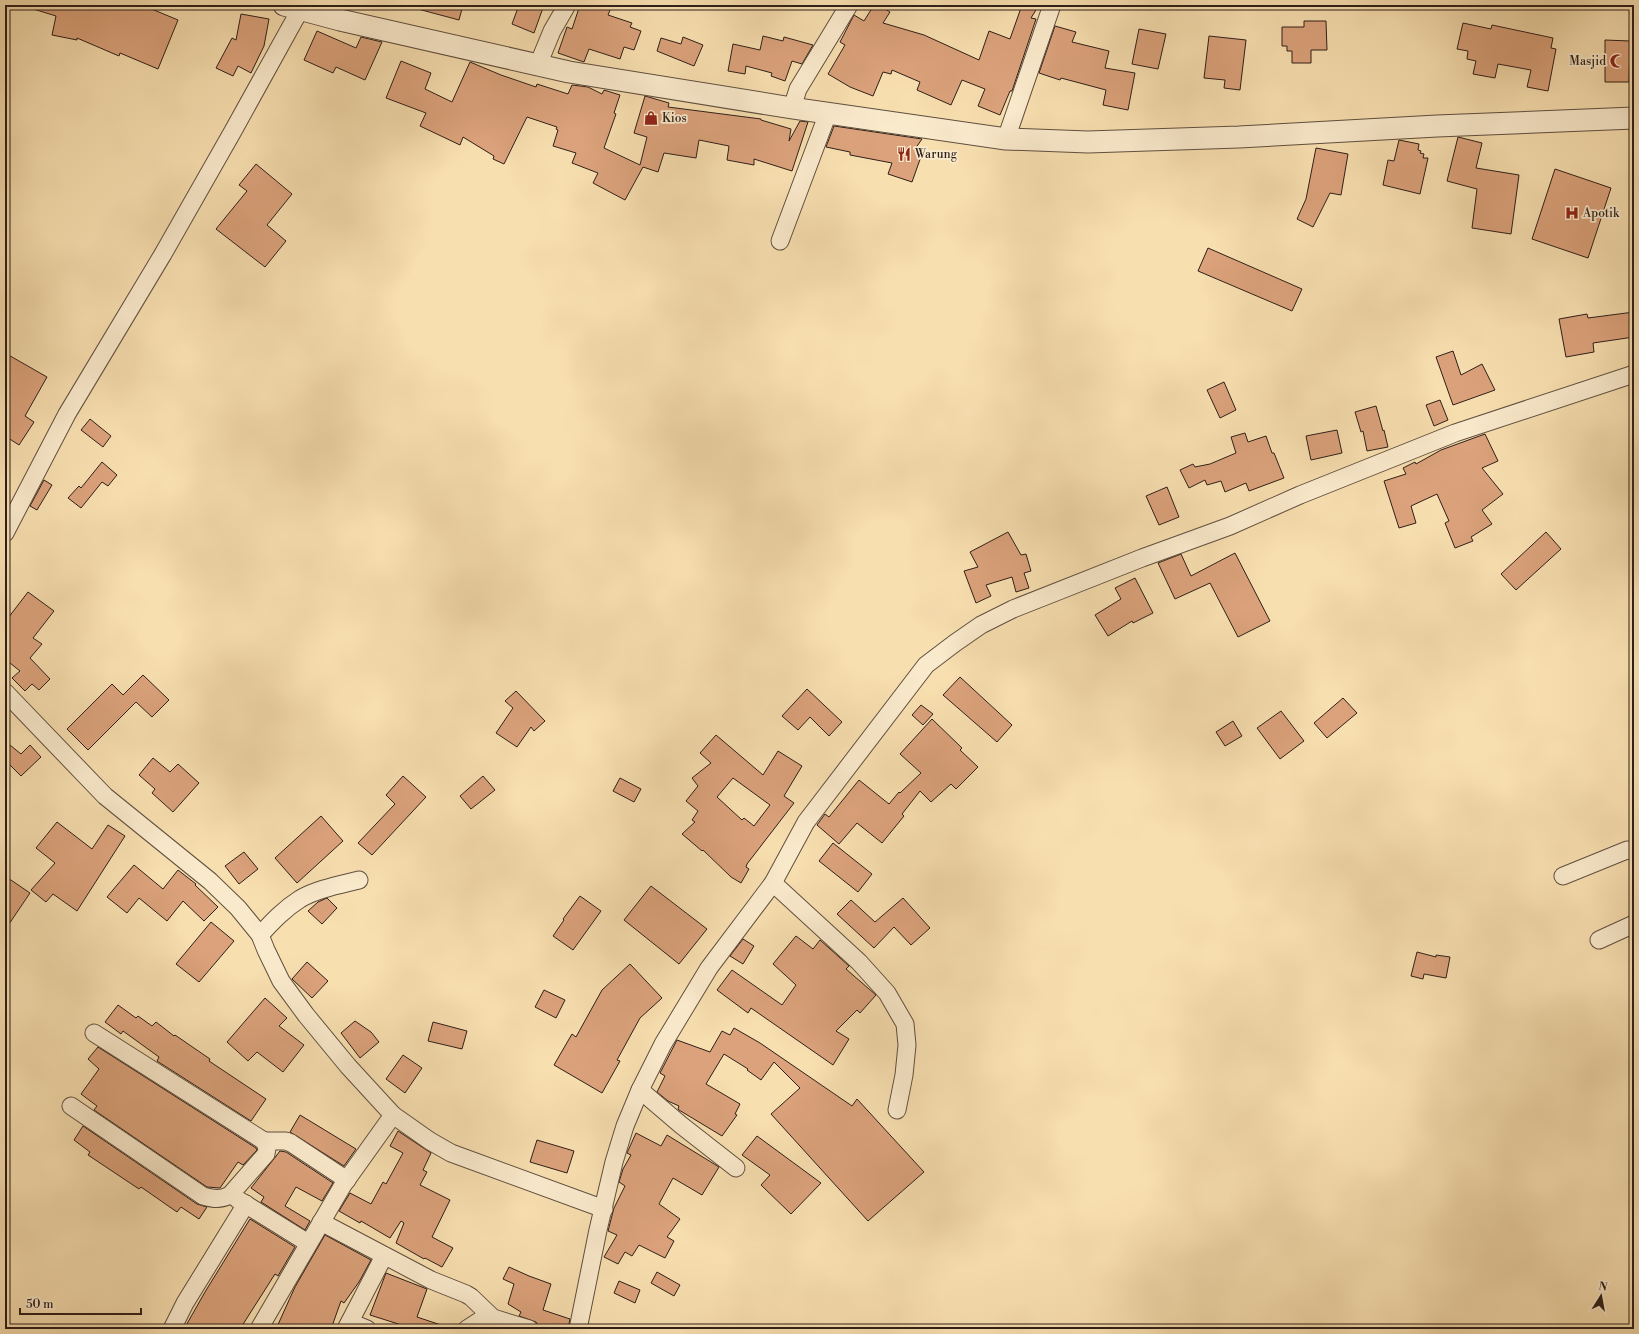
<svg xmlns="http://www.w3.org/2000/svg" width="1639" height="1334" font-family="'Libre Bodoni',serif">
	<style>
		.building { fill: #dba27b; stroke: #2e1f19; fill-rule: evenodd }
		.lines { fill: none; stroke-linecap: round; stroke-linejoin: round }
		.minor-casing { stroke: #604f3f; stroke-width: 19 }
		.tertiary-casing { stroke: #604f3f; stroke-width: 23 }
		.minor { stroke: #faeacc; stroke-width: 17 }
		.tertiary { stroke: #faeacc; stroke-width: 21 }
		.labels { text-anchor: middle; stroke-width: 3.5; stroke-linejoin: round; paint-order: stroke }
		.poi-label { font-size: 12px; fill: #2e1f19; stroke: #faeacc; text-anchor: start }
	</style>
	<rect width="100%" height="100%" fill="#f8dfb0"/>
	<filter id="stains"><feTurbulence type="fractalNoise" baseFrequency=".005" numOctaves="4"/><feColorMatrix values="0 0 0 0 .2 0 0 0 0 .09 0 0 0 0 .02 0 0 0 .5 -.17"/></filter>
	<radialGradient id="worn" r=".72"><stop offset=".6" stop-color="#630" stop-opacity="0"/><stop offset="1" stop-color="#630" stop-opacity=".3"/></radialGradient>
	<g class="building">
		<polygon points="30,5 142,5 178,20 158,69 120,53 119,56 77,38 77,40 52,35 56,16 30,8"/>
		<polygon points="418,5 463,5 459,20 418,9"/>
		<polygon points="519,5 544,5 534,33 512,24"/>
		<polygon points="580,5 612,5 608,15 632,23 630,27 641,31 634,50 624,47 620,59 589,49 584,62 558,53 567,27 572,29"/>
		<polygon points="874,5 879,5 890,12 883,23 924,35 979,60 989,31 1010,39 1022,5 1039,5 1031,18 1036,19 1012,91 1010,91 1000,115 978,106 985,89 962,80 951,105 917,90 920,82 892,70 891,74 883,72 873,96 850,87 828,74 845,45 840,42 854,15 864,21"/>
		<polygon points="241,14 269,19 264,46 251,73 238,66 233,76 216,68 232,38 236,40"/>
		<polygon points="1304,21 1326,21 1327,50 1311,50 1311,63 1292,63 1292,51 1287,51 1287,46 1282,46 1282,27 1304,27"/>
		<polygon points="1463,23 1491,29 1492,25 1553,38 1551,48 1556,49 1548,91 1527,87 1531,70 1498,64 1495,78 1473,74 1476,61 1467,59 1468,51 1457,49"/>
		<polygon points="1055,26 1076,32 1072,42 1109,51 1105,68 1135,73 1128,110 1103,105 1106,90 1061,78 1060,80 1039,73"/>
		<polygon points="1139,29 1166,34 1158,69 1132,64"/>
		<polygon points="317,31 356,48 361,37 382,42 365,80 336,67 333,73 304,60"/>
		<polygon points="763,36 783,41 784,37 813,45 802,64 792,61 785,81 771,76 772,73 746,66 745,74 728,71 733,44 760,50"/>
		<polygon points="1209,36 1246,40 1240,90 1224,88 1225,80 1204,78"/>
		<polygon points="683,37 703,45 694,66 657,51 661,38 681,44"/>
		<polygon points="1605,40 1630,41 1629,82 1605,82"/>
		<polygon points="401,61 431,73 425,89 452,102 470,62 501,75 536,87 537,84 568,94 572,85 588,87 602,94 604,90 620,95 614,113 616,114 604,148 640,165 647,137 634,133 645,96 669,103 668,107 761,119 761,120 791,129 789,141 800,121 808,122 792,171 754,159 754,165 727,160 729,146 699,140 696,158 664,153 658,172 643,167 625,200 593,183 598,173 572,163 576,153 553,146 558,130 556,129 557,127 527,117 504,164 493,159 494,156 463,137 460,145 420,126 426,113 386,98"/>
		<polygon points="834,126 922,139 915,149 923,151 912,182 888,174 892,163 850,155 850,152 826,147"/>
		<polygon points="1458,137 1482,143 1476,168 1519,175 1511,234 1472,228 1477,189 1447,181"/>
		<polygon points="1399,140 1419,144 1418,150 1421,151 1420,153 1424,154 1423,158 1428,158 1420,194 1383,185 1388,160 1394,161"/>
		<polygon points="1316,148 1348,154 1341,195 1330,193 1313,227 1297,219 1306,199"/>
		<polygon points="256,164 292,194 267,225 286,241 265,267 216,229 247,191 239,185"/>
		<polygon points="1555,169 1611,188 1588,258 1532,239"/>
		<polygon points="1208,248 1302,289 1292,311 1198,271"/>
		<polygon points="1634,312 1634,337 1593,343 1594,352 1566,357 1559,319 1587,314 1588,318"/>
		<polygon points="1453,351 1461,375 1482,364 1495,390 1453,405 1436,357"/>
		<polygon points="5,353 47,377 25,416 34,422 19,445 5,436"/>
		<polygon points="1224,382 1236,410 1220,418 1207,390"/>
		<polygon points="1440,400 1448,420 1434,426 1426,405"/>
		<polygon points="1376,406 1383,431 1384,430 1388,447 1367,451 1363,431 1361,432 1355,412"/>
		<polygon points="90,419 111,436 103,447 81,430"/>
		<polygon points="1337,430 1342,453 1311,460 1306,436"/>
		<polygon points="1245,433 1248,442 1266,436 1272,453 1274,453 1284,478 1249,491 1246,483 1225,492 1221,481 1207,485 1205,480 1189,488 1180,470 1193,464 1195,467 1210,464 1236,453 1231,437"/>
		<polygon points="1485,434 1498,461 1482,468 1503,494 1482,510 1492,524 1471,537 1473,541 1455,548 1445,523 1449,521 1437,494 1411,506 1416,523 1399,528 1384,481 1406,474 1403,468 1415,462 1416,464 1441,450"/>
		<polygon points="102,462 117,475 108,486 102,482 81,508 68,498 79,486 81,488"/>
		<polygon points="44,480 52,485 37,510 30,506"/>
		<polygon points="1167,487 1179,517 1159,525 1146,496"/>
		<polygon points="1008,532 1021,555 1026,554 1031,571 1024,573 1029,588 1016,592 1012,577 986,585 991,596 976,603 964,571 978,567 970,552"/>
		<polygon points="1546,532 1561,549 1516,590 1501,574"/>
		<polygon points="1235,553 1270,621 1238,637 1210,583 1175,599 1158,563 1181,554 1191,576"/>
		<polygon points="1135,578 1153,613 1133,623 1132,621 1108,636 1095,615 1121,599 1115,588"/>
		<polygon points="28,592 54,611 33,638 42,644 30,658 50,679 39,690 32,684 25,691 12,678 20,671 5,659 5,622"/>
		<polygon points="143,675 169,700 152,717 136,702 88,750 67,729 112,684 123,695"/>
		<polygon points="960,677 1012,725 997,742 943,695"/>
		<polygon points="807,689 842,722 829,736 810,717 798,730 782,716"/>
		<polygon points="516,691 545,721 534,731 531,727 517,747 496,733 513,708 505,701"/>
		<polygon points="1343,698 1357,713 1327,738 1314,723"/>
		<polygon points="921,705 933,714 923,725 912,715"/>
		<polygon points="1281,711 1304,741 1280,759 1257,728"/>
		<polygon points="932,719 962,748 960,750 978,767 956,789 951,784 931,802 920,791 902,814 904,816 882,843 857,823 839,844 817,825 825,814 829,817 859,780 889,804 899,792 900,793 921,773 900,754"/>
		<polygon points="1233,721 1242,736 1225,746 1216,732"/>
		<path d="M716,735L763,775L778,751L802,766L784,796L794,803L747,864L746,867L749,869L741,883L731,877L703,850L702,851L682,834L695,822L692,820L698,811L686,801L698,786L692,778L711,763L700,753ZM733,778L770,805L754,826L744,818L742,820L717,797Z"/>
		<polygon points="5,741 21,754 30,745 41,757 21,776 5,760"/>
		<polygon points="153,758 170,772 178,764 199,783 173,812 152,793 155,789 139,775"/>
		<polygon points="403,776 426,797 372,855 358,843 395,804 386,795"/>
		<polygon points="483,776 495,790 471,809 460,796"/>
		<polygon points="620,778 641,789 634,802 613,791"/>
		<polygon points="321,816 343,841 297,883 275,858"/>
		<polygon points="57,822 92,849 108,825 125,836 77,911 53,894 46,902 31,890 55,863 36,848"/>
		<polygon points="833,843 872,874 858,892 819,861"/>
		<polygon points="244,852 258,869 239,884 225,866"/>
		<polygon points="134,865 163,889 178,870 196,884 195,885 218,907 204,921 183,901 167,921 139,898 127,913 107,897"/>
		<polygon points="5,876 30,893 5,930"/>
		<polygon points="651,886 707,929 679,964 624,920"/>
		<polygon points="580,896 601,911 573,950 553,936 564,920 563,919"/>
		<polygon points="327,898 337,908 322,924 308,911 318,902"/>
		<polygon points="903,898 930,928 911,945 894,927 874,948 837,914 851,900 875,922"/>
		<polygon points="211,922 234,941 199,982 176,964"/>
		<polygon points="796,936 813,949 820,940 849,966 846,969 876,995 860,1013 857,1010 836,1031 849,1039 833,1065 751,1008 748,1013 717,990 732,970 782,1005 796,985 773,964"/>
		<polygon points="743,939 754,946 743,964 730,956"/>
		<polygon points="1417,952 1436,957 1436,955 1450,957 1446,978 1424,974 1423,979 1411,976"/>
		<polygon points="307,962 328,981 312,998 292,979"/>
		<polygon points="630,964 662,998 640,1018 617,1060 620,1061 602,1093 554,1065 572,1034 576,1037 602,990"/>
		<polygon points="544,990 565,1000 556,1018 535,1007"/>
		<polygon points="265,998 287,1018 279,1026 304,1045 283,1072 257,1052 248,1061 227,1042"/>
		<polygon points="118,1005 136,1018 138,1016 152,1026 156,1022 174,1036 175,1035 210,1059 209,1061 266,1099 251,1121 157,1061 159,1057 123,1031 121,1034 105,1022"/>
		<polygon points="355,1021 371,1032 379,1042 360,1058 341,1033"/>
		<polygon points="433,1022 467,1031 462,1049 428,1041"/>
		<polygon points="734,1028 760,1043 852,1106 857,1099 924,1172 868,1221 771,1114 800,1088 774,1062 761,1080 747,1070 748,1069 724,1054 706,1084 740,1104 735,1114 737,1115 722,1136 679,1110 678,1109 679,1106 668,1101 657,1092 665,1076 660,1073 677,1040 710,1052 722,1031 730,1035"/>
		<polygon points="98,1047 256,1148 257,1150 243,1165 238,1162 220,1188 207,1187 94,1110 97,1106 81,1094 99,1069 88,1059"/>
		<polygon points="403,1055 422,1068 405,1093 386,1079"/>
		<polygon points="300,1115 356,1149 344,1166 290,1132"/>
		<polygon points="83,1126 197,1204 207,1207 199,1219 181,1207 177,1212 141,1187 139,1189 88,1155 90,1152 74,1140"/>
		<polygon points="398,1131 431,1153 423,1170 427,1172 420,1185 450,1200 432,1237 453,1248 442,1267 425,1258 424,1259 396,1243 404,1223 401,1221 390,1238 361,1221 360,1223 339,1211 350,1193 371,1204 383,1182 386,1184 403,1153 390,1146"/>
		<polygon points="636,1133 661,1146 667,1135 719,1167 702,1195 673,1178 659,1204 680,1219 667,1237 674,1241 665,1258 639,1245 632,1256 625,1252 618,1264 604,1257 617,1235 608,1231 614,1208 625,1186 619,1182 623,1169 631,1155 627,1153"/>
		<polygon points="757,1136 821,1183 791,1214 761,1185 770,1175 742,1155"/>
		<polygon points="537,1140 574,1151 567,1173 530,1162"/>
		<polygon points="280,1151 286,1152 333,1183 322,1201 296,1187 285,1206 310,1221 305,1230 261,1202 264,1197 251,1188"/>
		<polygon points="250,1219 295,1247 278,1276 275,1274 240,1329 184,1329 205,1292"/>
		<polygon points="325,1235 371,1260 359,1282 344,1303 341,1301 331,1329 276,1329 295,1287"/>
		<polygon points="509,1267 529,1276 551,1284 543,1310 570,1319 568,1329 541,1329 542,1327 538,1325 536,1322 519,1316 521,1312 508,1304 514,1284 503,1279"/>
		<polygon points="657,1272 680,1285 674,1296 651,1283"/>
		<polygon points="386,1273 427,1289 417,1317 447,1327 447,1329 414,1329 370,1315"/>
		<polygon points="619,1281 640,1290 635,1303 614,1293"/>
	</g>
	<g class="lines">
		<defs>
			<g id="minor">
				<polyline points="538,65 552,31 567,5"/>
				<polyline points="792,108 798,89 849,5"/>
				<polyline points="1006,139 1052,5"/>
				<polyline points="780,241 828,113"/>
				<polyline points="5,533 67,414 163,254 233,131 300,10"/>
				<polyline points="5,692 105,796 210,881 238,908 260,935 266,950 281,981 306,1015 348,1066 393,1115 430,1141 451,1153 604,1209"/>
				<polyline points="1563,876 1627,850 1634,851"/>
				<polyline points="773,883 859,962 887,993 905,1024 907,1045 904,1075 897,1110"/>
				<path d="M260,935C272,922 284,909 300,899C317,889 339,885 359,880"/>
				<polyline points="1599,940 1634,924"/>
				<polyline points="640,1090 681,1125 736,1168"/>
				<path d="M71,1106L203,1196C214,1199 220,1200 230,1195L266,1154L267,1148L264,1141L94,1033"/>
				<polyline points="264,1141 286,1141 291,1143 347,1180"/>
				<polyline points="237,1199 308,1243"/>
				<polyline points="321,1222 431,1280 466,1294 471,1297 493,1318 529,1329"/>
				<polyline points="350,1322 367,1329"/>
				<polyline points="172,1329 185,1303 246,1204"/>
				<polyline points="259,1329 343,1185 393,1115"/>
				<polyline points="346,1329 384,1256"/>
				<polyline points="467,1329 484,1318 493,1318"/>
				<polyline points="578,1329 598,1230 614,1162 625,1126 640,1090 663,1044 709,968 773,883 806,822 926,665 955,643 981,625 1013,609 1142,558 1230,526 1300,495 1455,433 1634,374"/>
			</g>
			<polyline id="tertiary" points="284,5 340,20 569,72 792,108 1006,139 1088,142 1239,137 1437,126 1634,118"/>
		</defs>
		<use href="#minor" class="minor-casing"/>
		<use href="#tertiary" class="tertiary-casing"/>
		<use href="#minor" class="minor"/>
		<use href="#tertiary" class="tertiary"/>
	</g>
	<defs>
		<symbol id="mosque-bare" viewBox="-9 -9 18 18"><path d="M3.5-4.9A6 6 0 1 0 3.5 4.9A5 5 0 1 1 3.5-4.9Z" fill="#8f2418" stroke="#faeacc" stroke-width="2.5" paint-order="stroke"/></symbol>
		<symbol id="shop-bare" viewBox="-9 -9 18 18"><path d="M-5-2.5h2.3a2.7 3.5 0 0 1 5.4 0H5L5.5 6h-11ZM-1.5-2.5h3a1.5 2.3 0 0 0-3 0Z" fill="#8f2418" stroke="#faeacc" stroke-width="2.5" paint-order="stroke"/></symbol>
		<symbol id="restaurant-bare" viewBox="-9 -9 18 18"><path d="M-5-6h1v4h1v-4h1v4h1v-4h1v5L-1.5 .5V6h-2V.5L-5-1ZM5-6V6H3V1.5H1.5Q1.5-4 5-6Z" fill="#8f2418" stroke="#faeacc" stroke-width="2.5" paint-order="stroke"/></symbol>
		<symbol id="hospital-bare" viewBox="-9 -9 18 18"><path d="M-5-5h3v3.5h4V-5h3V5h-3V1.5h-4V5h-3Z" fill="#8f2418" stroke="#faeacc" stroke-width="2.5" paint-order="stroke"/></symbol>
	</defs>
	<g fill-rule="evenodd">
		<use href="#mosque-bare" x="1607" y="51" width="20" height="20"/>
		<use href="#shop-bare" x="641" y="108" width="20" height="20"/>
		<use href="#restaurant-bare" x="894" y="144" width="20" height="20"/>
		<use href="#hospital-bare" x="1562" y="203" width="20" height="20"/>
	</g>
	<g class="labels">
		<g class="poi-label">
			<text x="1606" y="65" text-anchor="end">Masjid</text>
			<text x="662" y="122">Kios</text>
			<text x="915" y="158">Warung</text>
			<text x="1583" y="217">Apotik</text>
		</g>
	</g>
	<rect width="1639" height="1334" fill="none" stroke="#f8dfb0" stroke-width="20"/>
	<rect x="6" y="6" width="1627" height="1322" fill="none" stroke="#2e1f19" stroke-width="2"/>
	<rect x="10" y="10" width="1619" height="1314" fill="none" stroke="#2e1f19"/>
	<g transform="translate(1601 1296) rotate(11)" stroke="#faeacc" stroke-width="3" paint-order="stroke">
	<path d="M0-3L7 15L0 10L-7 15Z" fill="#2e1f19"/>
	<text y="-6" font-size="11" font-weight="bold" text-anchor="middle" fill="#2e1f19">N</text>
	</g>
	<path d="M20 1308v6h121v-6" fill="none" stroke="#2e1f19" stroke-width="2"/>
	<text x="26" y="1308" font-size="12" fill="#2e1f19" stroke="#faeacc" stroke-width="3" paint-order="stroke">50 m</text>
	<rect width="100%" height="100%" filter="url(#stains)"/>
	<rect width="100%" height="100%" fill="url(#worn)"/>
</svg>
